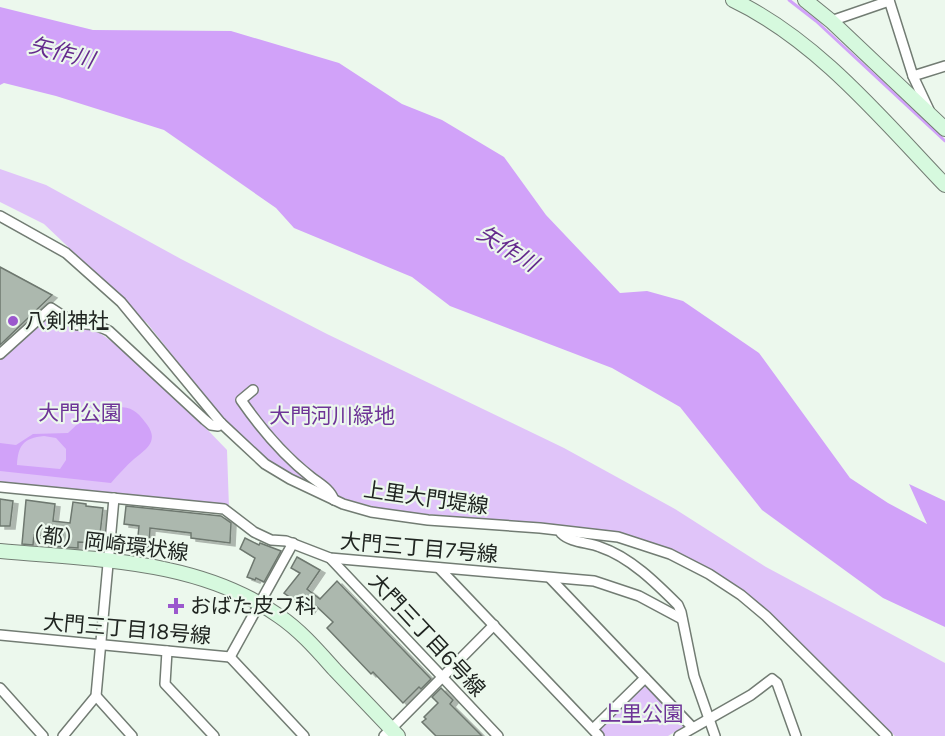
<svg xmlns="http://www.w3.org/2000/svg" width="945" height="736" font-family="Figtree,'Noto Sans JP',sans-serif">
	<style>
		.green { fill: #e0c4f9 }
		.water { fill: #d1a2f9; fill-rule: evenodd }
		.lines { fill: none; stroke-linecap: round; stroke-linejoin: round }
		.stream { stroke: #d1a2f9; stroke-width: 3 }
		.building { fill: #acb8ae; stroke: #6e786f; stroke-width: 1.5; filter: url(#shadow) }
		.street-casing { stroke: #727c73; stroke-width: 12 }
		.secondary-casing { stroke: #727c73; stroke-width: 16 }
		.street { stroke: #fff; stroke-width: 9 }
		.secondary { stroke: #d6f9de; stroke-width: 14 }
		.poi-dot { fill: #9b58cd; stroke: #ecf8ed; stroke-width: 2 }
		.labels { text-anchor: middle; stroke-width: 4.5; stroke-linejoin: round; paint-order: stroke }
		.poi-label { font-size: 21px; fill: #202521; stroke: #ecf8ed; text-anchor: start }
		.park-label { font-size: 21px; fill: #6e3497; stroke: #ecf8ed }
		.street-label { font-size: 21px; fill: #202521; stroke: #ecf8ed }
		.water-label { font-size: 22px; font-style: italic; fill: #652b8d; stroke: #ecf8ed }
	</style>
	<defs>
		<filter id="shadow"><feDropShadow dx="5" dy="3" stdDeviation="0" flood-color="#0004"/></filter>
	</defs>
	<rect width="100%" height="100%" fill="#ecf8ed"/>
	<g class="green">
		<polygon points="0,169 46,185 181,259 327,334 564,448 675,509 766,567 945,663 945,736 895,736 743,592 701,565 667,549 637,538 590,528 391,511 345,499 323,491 289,474 261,454 227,424 147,323 135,314 123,299 44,224 0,202"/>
		<polygon points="51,314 53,314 70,326 80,330 86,327 91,327 131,355 173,394 227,450 229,508 0,483 0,360"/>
		<polygon points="642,685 646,685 684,724 683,727 668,736 604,736 599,730"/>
	</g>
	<g class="water">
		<polygon points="0,7 93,30 231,31 339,63 402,104 442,120 504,157 546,215 620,293 647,291 683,301 759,353 850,478 888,503 927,524 909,484 945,501 945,627 883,598 762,510 680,407 612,368 450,306 412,277 294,228 276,208 164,130 56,96 4,83 0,85"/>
		<path d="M118,407C131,407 137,411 145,422C160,440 148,448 134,459C126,466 118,475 111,483L0,471V443L16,445L33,434L68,433L85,417ZM44,436L56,438L66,449V460L60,469L17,465C18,446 23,438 44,436Z"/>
	</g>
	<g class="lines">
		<polyline class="stream" points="789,0 816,21 945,141"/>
	</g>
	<g class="building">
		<polygon points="0,267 52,295 0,345"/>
		<polygon points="0,499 13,501 10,526 0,526"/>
		<polygon points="26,500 55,504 53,521 70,523 73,502 86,504 86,506 103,508 99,543 78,542 78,548 49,546 50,537 34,535 33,545 22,544"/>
		<polygon points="126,506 221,516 231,523 230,543 191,538 191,533 150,528 149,547 137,546 139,526 124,524"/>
		<polygon points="245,538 259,545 260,543 281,551 264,582 256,578 255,580 247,577 255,558 240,549"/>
		<polygon points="297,557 320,570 307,589 320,599 337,581 431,679 421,689 419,687 403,703 373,672 371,674 327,628 333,622 316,606 313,605 309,611 284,593 300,573 291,568"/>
		<polygon points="441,688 453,700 450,704 482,736 436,736 422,722 426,719 424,717 438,703 432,697"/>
	</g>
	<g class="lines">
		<defs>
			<g id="street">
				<polyline points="889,0 913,76 929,110"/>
				<polyline points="831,21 889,1"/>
				<polyline points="913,76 945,66"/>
				<polyline points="0,216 66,253 121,302 221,423 265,464 290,479 343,504 371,512 428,520 540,528 618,537 670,554 709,574 741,595 766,616 887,736"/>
				<path d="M0,354L51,308L77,325C89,322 98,326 109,331L205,420L211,425L218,426L221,423"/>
				<path d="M253,390L241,400C261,429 283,455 311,477C320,484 330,489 334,500"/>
				<polyline points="0,487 224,509 254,532 271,540 286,541 330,558 594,581 639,596 682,619"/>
				<path d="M561,533C571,543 587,542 600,547C630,557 656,583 678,605L681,612L694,676L715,736"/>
				<polyline points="330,558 498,736"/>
				<polyline points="439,568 599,736"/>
				<polyline points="550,578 692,727"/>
				<polyline points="0,635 230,657"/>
				<polyline points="167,651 165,684 214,736"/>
				<polyline points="230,657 293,543"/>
				<polyline points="230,657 304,736"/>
				<polyline points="0,688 43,736"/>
				<polyline points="96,696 132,736"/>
				<polyline points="593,729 645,678"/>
				<polyline points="63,736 96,696 114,498"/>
				<polyline points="384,736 494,625"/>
				<polyline points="679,736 751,695 772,679 777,683 796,736"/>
			</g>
			<g id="secondary">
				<path d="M733,0C817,40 882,119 945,185"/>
				<polyline points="805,0 831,21 945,129"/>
				<path d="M0,551C96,560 198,559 279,616C301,631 318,651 335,670C356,692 377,714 398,736"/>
			</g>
		</defs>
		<use href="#street" class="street-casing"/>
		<use href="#secondary" class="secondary-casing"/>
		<use href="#street" class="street"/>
		<use href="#secondary" class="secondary"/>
	</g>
	<g class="poi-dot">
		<circle cx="13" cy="321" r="6"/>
		<path d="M173 597h6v6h6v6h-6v6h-6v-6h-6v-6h6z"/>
	</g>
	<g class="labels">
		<g class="poi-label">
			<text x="25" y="328">八剣神社</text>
			<text x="190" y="613">おばた皮フ科</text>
		</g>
		<g class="park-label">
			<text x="80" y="420">大門公園</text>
			<text x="332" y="423">大門河川緑地</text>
			<text x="642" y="721">上里公園</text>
		</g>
		<g class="street-label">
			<text transform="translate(426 498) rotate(8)" y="7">上里大門堤線</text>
			<text transform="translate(105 543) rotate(7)" y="7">（都）岡崎環状線</text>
			<text transform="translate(419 548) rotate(5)" y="7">大門三丁目7号線</text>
			<text transform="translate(127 629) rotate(5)" y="7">大門三丁目18号線</text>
			<text transform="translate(427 635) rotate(47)" y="7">大門三丁目6号線</text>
		</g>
		<g class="water-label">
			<text transform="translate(62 52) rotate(14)" y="8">矢作川</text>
			<text transform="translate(508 248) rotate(32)" y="8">矢作川</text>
		</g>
	</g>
</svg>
